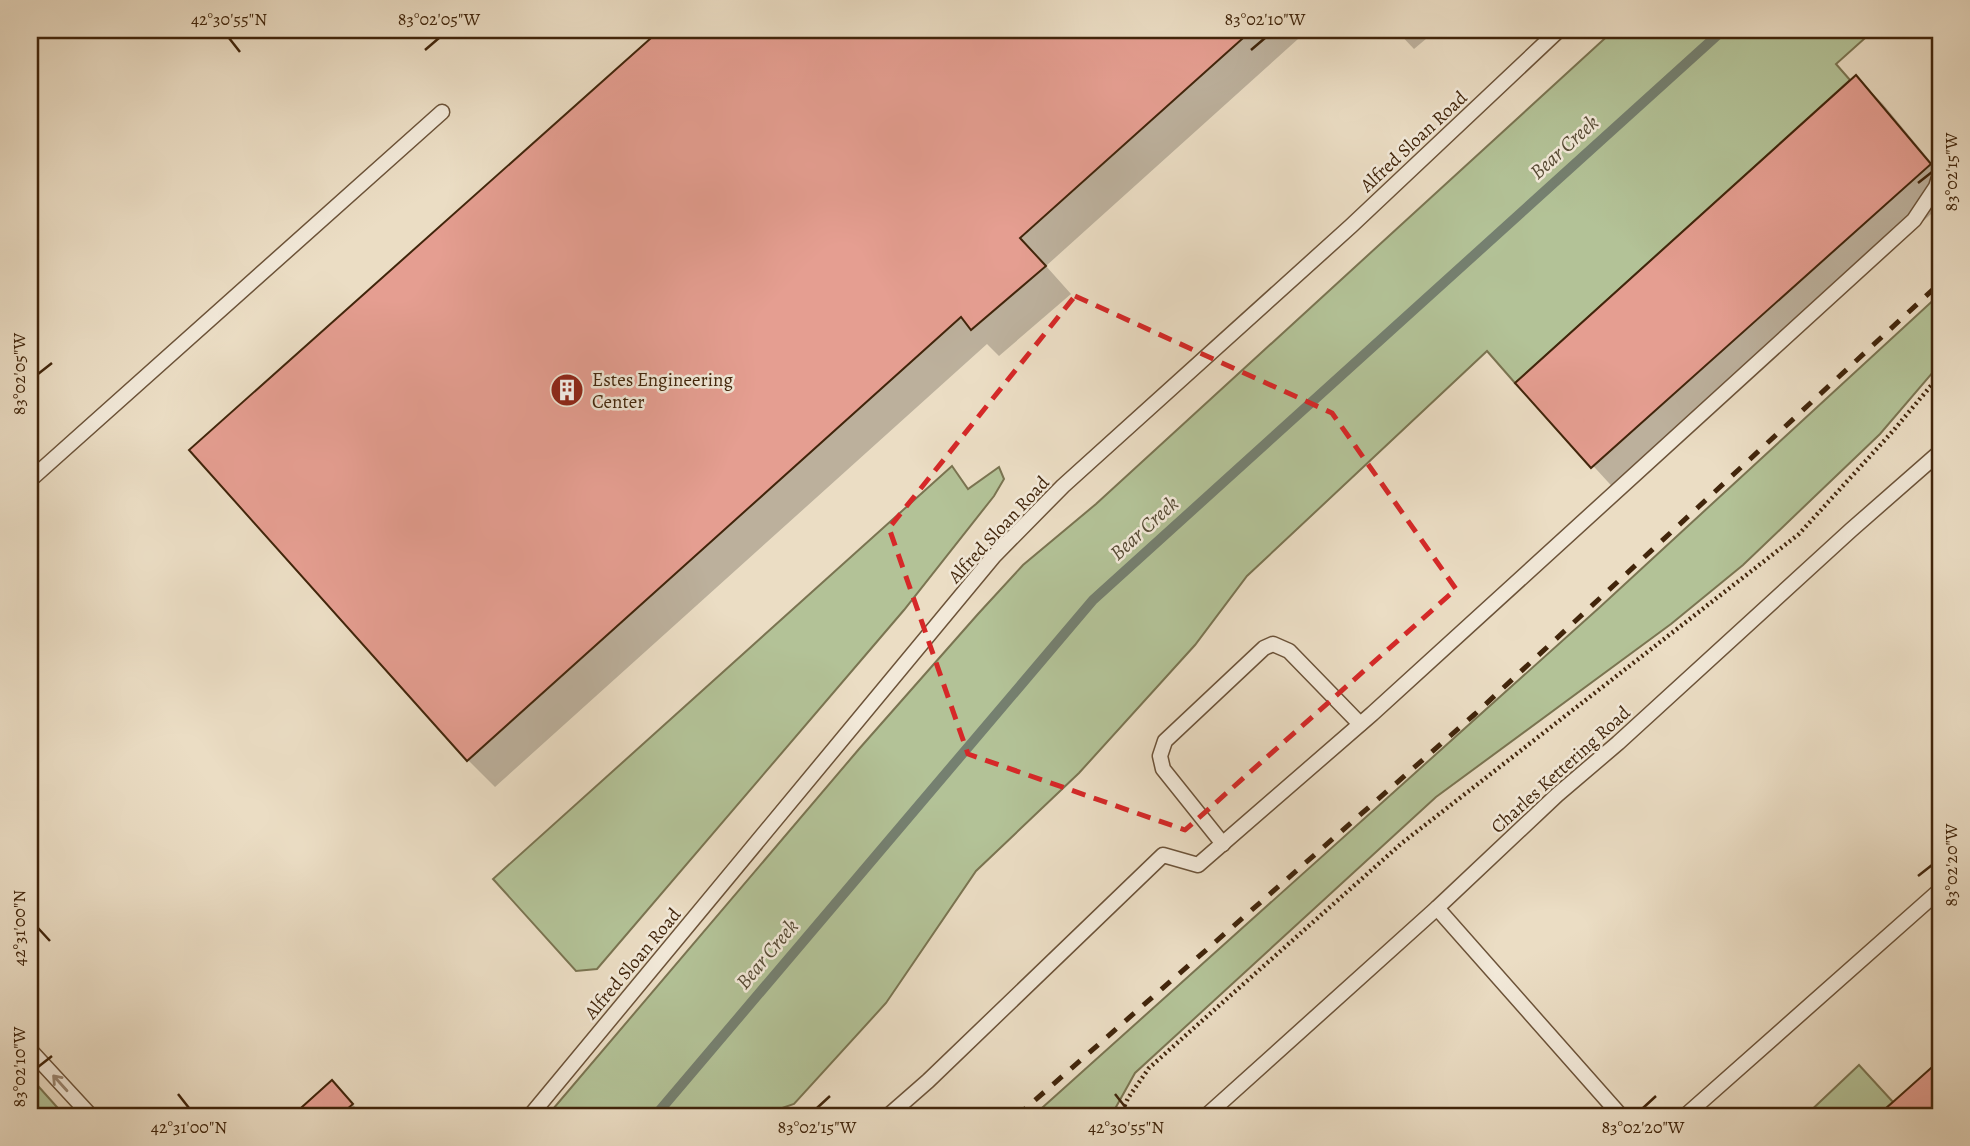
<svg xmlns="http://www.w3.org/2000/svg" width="1970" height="1146" font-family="Alegreya,serif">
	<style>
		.green { fill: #b3c297; stroke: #7a7451; stroke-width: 2 }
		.shadow { fill: #0003 }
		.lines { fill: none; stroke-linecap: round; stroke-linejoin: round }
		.stream { stroke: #758070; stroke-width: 10 }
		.building { fill: #e59e91; stroke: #41250b; stroke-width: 2 }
		.service-casing { stroke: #6c5339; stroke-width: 17 }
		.path { stroke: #41250b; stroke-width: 4.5; stroke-dasharray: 2 3.5; stroke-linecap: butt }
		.service { stroke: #f2e9d9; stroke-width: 14 }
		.rail { stroke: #41250b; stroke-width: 5; stroke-dasharray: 12 12; stroke-linecap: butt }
		.oneway { stroke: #9a8772 }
		.marked { fill: none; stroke: #d62828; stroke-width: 5; stroke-dasharray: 14 9; stroke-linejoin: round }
		.ticks { fill: none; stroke: #41250b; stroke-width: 2.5 }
		.labels { text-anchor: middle; stroke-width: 5; stroke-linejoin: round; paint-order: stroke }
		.street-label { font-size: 19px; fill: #41250b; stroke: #f2e9d9 }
		.poi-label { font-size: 19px; fill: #41250b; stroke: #f2e9d9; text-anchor: start }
		.water-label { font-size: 21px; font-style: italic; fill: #574b35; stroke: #f2e9d9 }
		.neatline { fill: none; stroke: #41250b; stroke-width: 2.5 }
		.ticks-label { font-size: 18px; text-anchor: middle; fill: #41250b }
	</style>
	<rect width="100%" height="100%" fill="#ebddc4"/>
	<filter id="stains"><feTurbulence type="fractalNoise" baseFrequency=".00286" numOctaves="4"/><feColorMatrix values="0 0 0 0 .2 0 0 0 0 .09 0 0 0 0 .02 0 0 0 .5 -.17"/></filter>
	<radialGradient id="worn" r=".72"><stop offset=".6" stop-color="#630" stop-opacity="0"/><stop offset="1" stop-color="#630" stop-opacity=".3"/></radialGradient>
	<g class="green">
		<polygon points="1614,30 1874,30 1836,64 1850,80 1515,383 1487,351 1247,576 1195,645 1079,773 976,871 886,1003 794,1104 767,1113 765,1116 547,1116 859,749 978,614 1023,565 1096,504"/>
		<polygon points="1940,294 1940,364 1880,434 1743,565 1671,624 1436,797 1135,1073 1111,1116 1033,1116 1600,607"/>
		<polygon points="952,466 968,489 999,467 1004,479 994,496 904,610 597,969 576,971 493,879"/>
		<polygon points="1859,1065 1893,1102 1877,1116 1805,1116"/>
		<polygon points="30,1077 65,1116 30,1116"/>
	</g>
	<g class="shadow">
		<polygon points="663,30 1308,30 1046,266 1071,294 999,356 987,344 495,787 468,760 191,450"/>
		<polygon points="1396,30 1430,30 1433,33 1414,49"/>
		<polygon points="1856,77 1883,104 1940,173 1940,206 1619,494 1517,383"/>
		<polygon points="1940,1062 1940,1116 1880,1116"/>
		<polygon points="332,1083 364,1116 294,1116"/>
	</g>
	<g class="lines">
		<polyline class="stream" points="655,1116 1093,600 1723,30"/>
	</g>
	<g class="building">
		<polygon points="660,30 1252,30 1020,238 1046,266 971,330 961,317 467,761 189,450"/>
		<polygon points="1856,75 1931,164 1591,468 1515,383"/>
		<polygon points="1940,1060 1940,1116 1877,1116 1893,1102"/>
		<polygon points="332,1080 353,1104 339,1116 292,1116"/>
	</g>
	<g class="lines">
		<defs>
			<g id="service">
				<polyline points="30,480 442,112"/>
				<polyline points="1223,844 1163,769 1160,756 1165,741 1264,648 1273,644 1289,651 1360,724"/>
				<polyline points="1437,908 1621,1116"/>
				<polyline points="30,1050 91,1116"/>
				<polyline points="530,1116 994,556 1063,486 1351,226 1559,30"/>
				<polyline points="888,1116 928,1081 1163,855 1198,865 1372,714 1914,220 1936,187 1940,174"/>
				<polyline points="1206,1116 1437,908 1557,795 1618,743 1851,530 1940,452"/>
				<polyline points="1685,1116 1940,890"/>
			</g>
		</defs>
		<use href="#service" class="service-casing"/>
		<polyline class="path" points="1120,1116 1128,1098 1149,1068 1402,843 1799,534 1893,431 1940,375"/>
		<use href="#service" class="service"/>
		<polyline class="rail" points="1017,1116 1475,714 1940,283"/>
	</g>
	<defs><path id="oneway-shaft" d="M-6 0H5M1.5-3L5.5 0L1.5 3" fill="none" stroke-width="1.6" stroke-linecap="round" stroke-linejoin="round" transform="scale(1.75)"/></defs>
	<use class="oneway" href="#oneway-shaft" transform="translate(60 1083) rotate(-132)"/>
	<path class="marked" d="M1075,296L1332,413L1456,589L1185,830L968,754L889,528Z"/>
	<path class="ticks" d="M229,38L240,52M425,50L439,38M1251,50L1265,38M1918,183L1932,172M38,374L52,363M1918,876L1932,865M38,928L50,941M38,1067L52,1056M178,1094L189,1108M1115,1094L1126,1108M817,1108L830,1096M1643,1108L1656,1096"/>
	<defs>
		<symbol id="building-disc" viewBox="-11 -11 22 22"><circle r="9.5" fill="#8f2418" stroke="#f2e9d9"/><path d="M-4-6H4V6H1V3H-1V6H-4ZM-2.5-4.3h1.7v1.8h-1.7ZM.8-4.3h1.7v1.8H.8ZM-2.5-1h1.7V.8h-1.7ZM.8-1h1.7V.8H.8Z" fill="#fff"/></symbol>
	</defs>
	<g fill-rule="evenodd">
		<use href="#building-disc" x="548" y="371" width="38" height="38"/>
	</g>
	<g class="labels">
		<g class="street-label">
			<text transform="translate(1413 141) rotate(-43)" y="7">Alfred Sloan Road</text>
			<text transform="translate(998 529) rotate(-47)" y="7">Alfred Sloan Road</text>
			<text transform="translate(1560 769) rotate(-42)" y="7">Charles Kettering Road</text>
			<text transform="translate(632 963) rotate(-50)" y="7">Alfred Sloan Road</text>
		</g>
		<g class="poi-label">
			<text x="592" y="386">Estes Engineering<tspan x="592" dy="22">Center</tspan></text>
		</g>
		<g class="water-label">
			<text transform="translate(1564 147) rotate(-42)" y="7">Bear Creek</text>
			<text transform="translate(1144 528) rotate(-42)" y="7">Bear Creek</text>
			<text transform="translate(767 954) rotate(-50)" y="7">Bear Creek</text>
		</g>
	</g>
	<rect width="1970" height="1146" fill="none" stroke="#ebddc4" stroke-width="77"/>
	<rect x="38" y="38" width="1894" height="1070" class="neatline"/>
	<g class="ticks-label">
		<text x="229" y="25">42°30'55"N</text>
		<text x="439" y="25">83°02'05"W</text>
		<text x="1265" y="25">83°02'10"W</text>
		<text transform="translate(1951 172) rotate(-90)" y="6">83°02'15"W</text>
		<text transform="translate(19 374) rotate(-90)" y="6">83°02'05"W</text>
		<text transform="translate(1951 865) rotate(-90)" y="6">83°02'20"W</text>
		<text transform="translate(19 928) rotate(-90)" y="6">42°31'00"N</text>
		<text transform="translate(19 1067) rotate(-90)" y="6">83°02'10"W</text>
		<text x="189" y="1133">42°31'00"N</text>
		<text x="817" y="1133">83°02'15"W</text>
		<text x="1126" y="1133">42°30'55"N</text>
		<text x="1643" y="1133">83°02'20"W</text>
	</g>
	<rect width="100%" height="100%" filter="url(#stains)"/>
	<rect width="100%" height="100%" fill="url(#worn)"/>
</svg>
